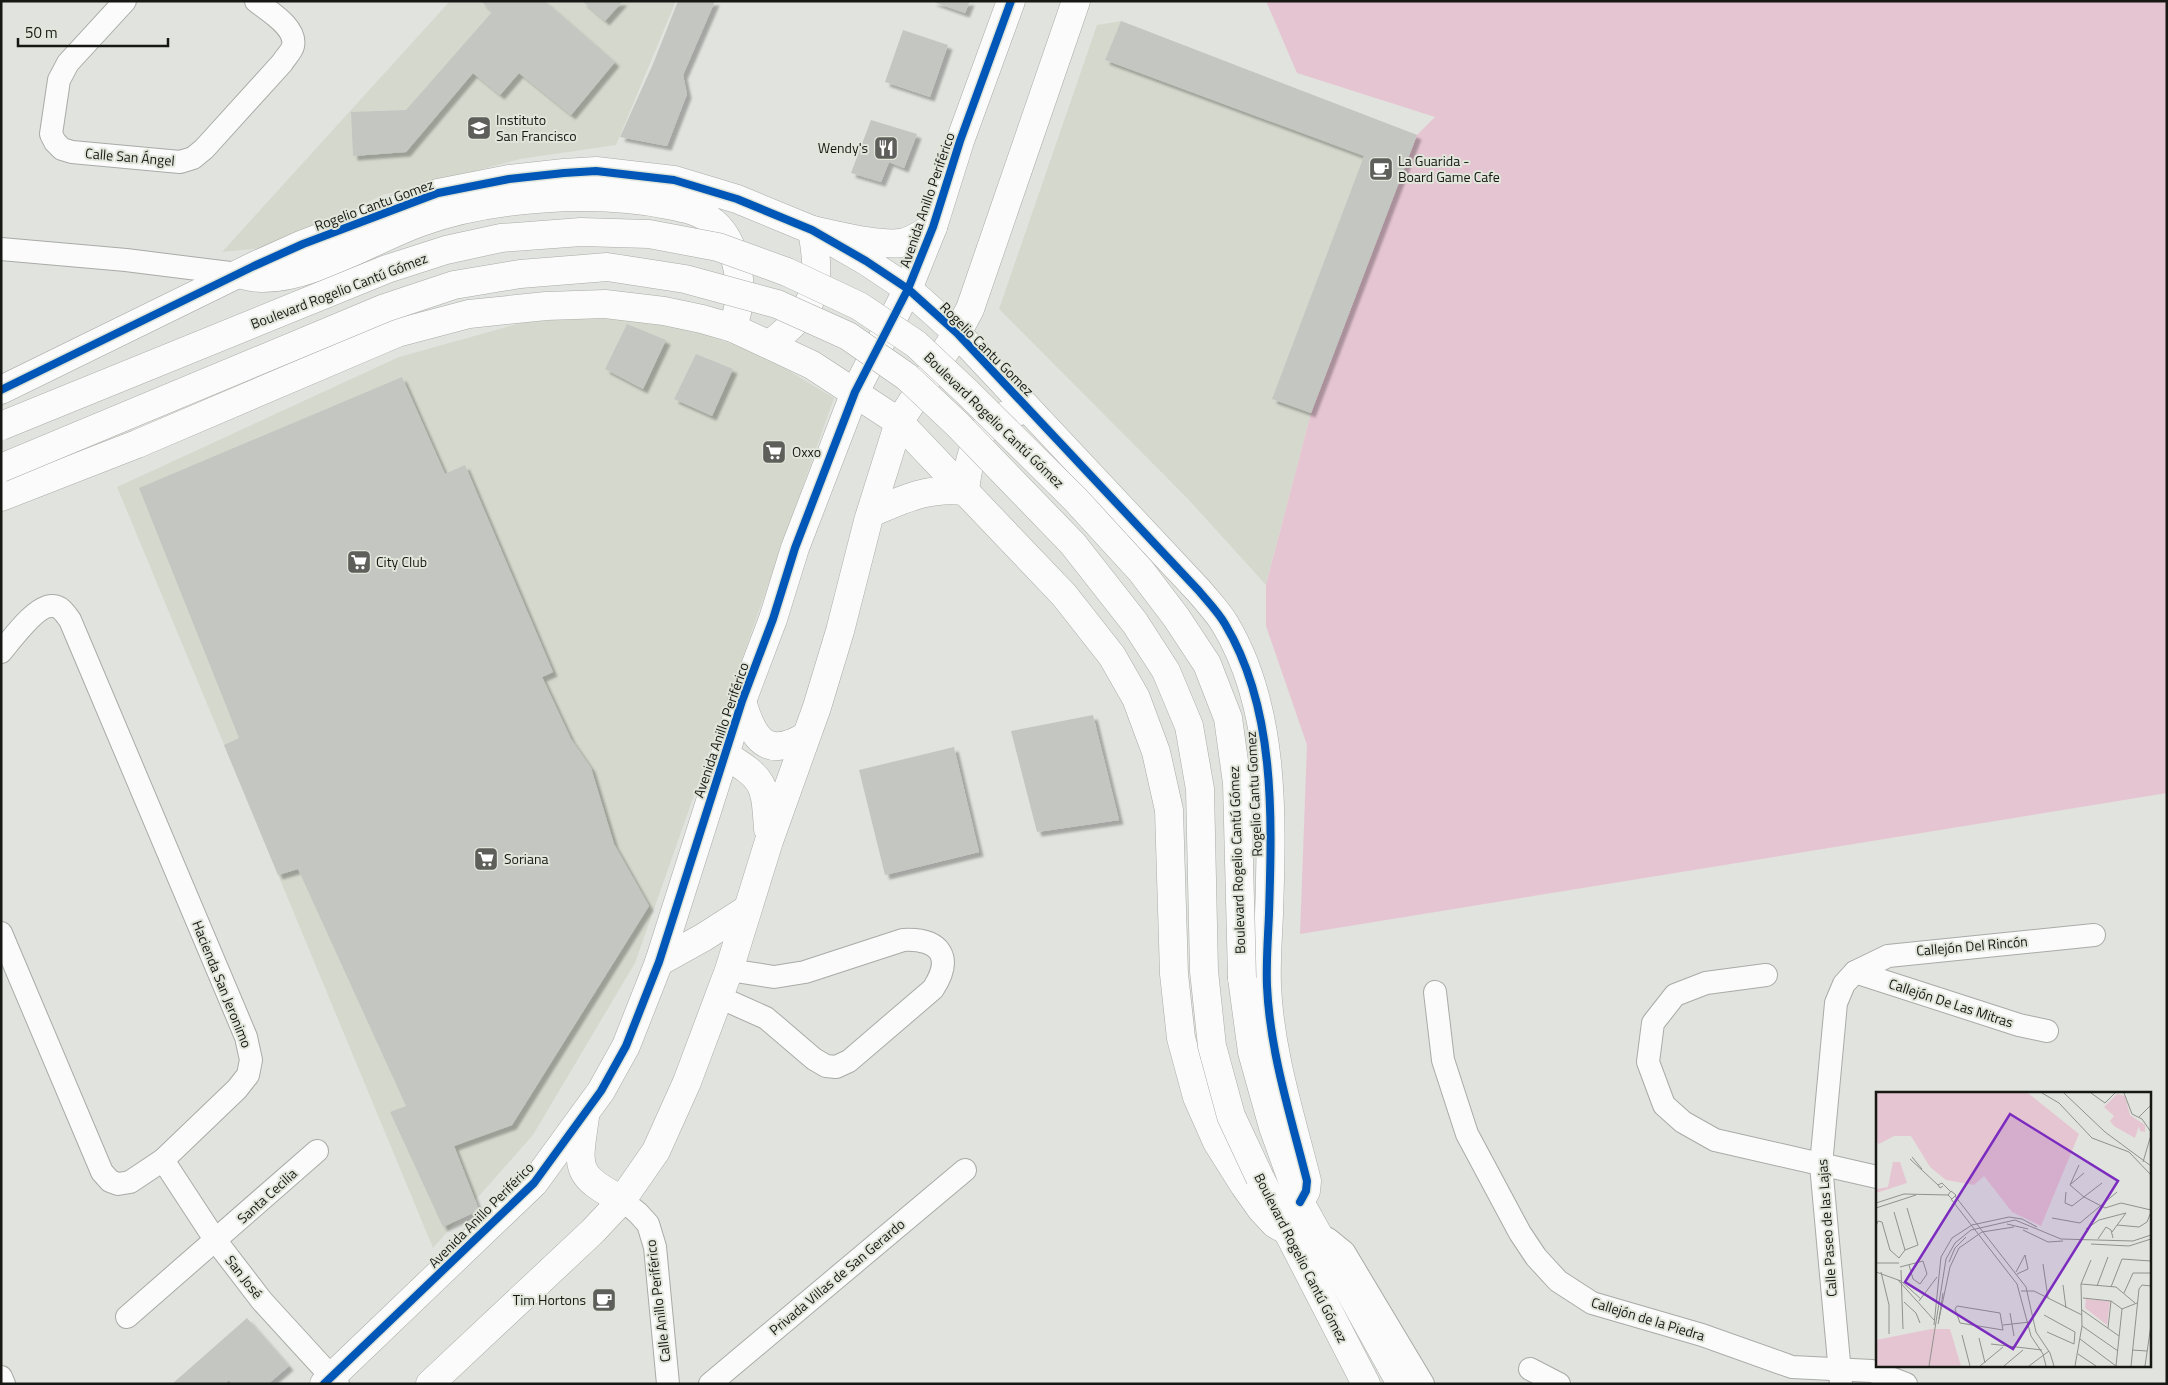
<svg xmlns="http://www.w3.org/2000/svg" width="2168" height="1385" font-family="'Titillium Web',sans-serif">
	<style>
		.built { fill: #d5d9cd }
		.green { fill: #e6c5d2 }
		.building { fill: #c4c6c1; filter: url(#shadow) }
		.lines { fill: none; stroke-linecap: round; stroke-linejoin: round }
		.minor-casing { stroke: #a9aba7; stroke-width: 24 }
		.tertiary-casing { stroke: #a9aba7; stroke-width: 29 }
		.secondary-casing { stroke: #a9aba7; stroke-width: 29 }
		.minor { stroke: #fafbfa; stroke-width: 22 }
		.tertiary { stroke: #fafbfa; stroke-width: 28 }
		.secondary { stroke: #fafbfa; stroke-width: 28 }
		.secondary-bridge-casing { stroke: #a9aba7; stroke-width: 29; stroke-linecap: butt }
		.secondary-bridge { stroke: #fafbfa; stroke-width: 28 }
		.cycleway-casing { stroke: #e1e6db; stroke-width: 11 }
		.cycleway { stroke: #0057b8; stroke-width: 8 }
		.labels { text-anchor: middle; stroke-width: 4; stroke-linejoin: round; paint-order: stroke }
		.poi-label { font-size: 14px; fill: #171814; stroke: #e1e6db; text-anchor: start }
		.street-label { font-size: 14px; fill: #171814; stroke: #e1e6db }
		.inset-road { fill: none; stroke: #90928d; stroke-width: 1 }
		.view { fill: #7b2cbf; fill-opacity: 0.15; stroke: #7b2cbf; stroke-width: 2.5 }
		.inset-edge { fill: none; stroke: #171814; stroke-width: 2.5 }
	</style>
	<defs>
		<filter id="shadow"><feDropShadow dx="4.5" dy="4.5" stdDeviation="1" flood-color="#0004"/></filter>
	</defs>
	<rect width="100%" height="100%" fill="#e1e3de"/>
	<g class="built">
		<polygon points="450,1 676,1 616,145 520,159 383,195 273,247 222,252"/>
		<polygon points="1121,21 1417,135 1311,413 1266,585 1188,499 999,309 1097,25"/>
		<polygon points="608,316 687,328 763,355 834,398 635,963 533,1135 433,1248 117,487 399,357 524,322"/>
	</g>
	<polygon class="green" points="1266,1 2167,1 2167,793 1300,934 1307,745 1266,626 1266,585 1311,413 1417,135 1435,117 1297,73"/>
	<g class="building">
		<polygon points="481,1 545,1 615,62 571,115 519,73 500,95 473,73 406,152 353,156 351,112 406,110 492,12"/>
		<polygon points="582,1 623,1 605,21"/>
		<polygon points="678,1 715,1 683,75 687,94 667,146 620,137 653,64"/>
		<polygon points="931,1 970,1 965,13"/>
		<polygon points="1121,21 1417,135 1311,413 1272,399 1364,156 1105,60"/>
		<polygon points="903,30 948,45 930,97 885,82"/>
		<polygon points="871,120 917,134 904,168 889,162 881,182 851,173"/>
		<polygon points="627,324 666,340 643,389 605,369"/>
		<polygon points="696,354 733,369 712,416 674,399"/>
		<polygon points="402,377 445,474 465,465 553,672 542,677 571,739 591,768 614,844 649,906 512,1125 454,1146 479,1210 443,1227 390,1112 406,1106 298,869 278,875 224,745 239,738 139,488"/>
		<polygon points="1093,715 1119,820 1037,832 1011,731"/>
		<polygon points="954,747 979,852 885,875 859,770"/>
		<polygon points="247,1318 289,1366 268,1384 232,1384 229,1380 225,1384 172,1384"/>
	</g>
	<g class="lines">
		<defs>
			<g id="minor">
				<path d="M125,1L68,63L59,80L51,134L55,142L62,149L72,152L180,162L193,158L204,149L282,63C285,58 292,51 293,46C297,27 268,11 256,1"/>
				<polyline points="1,249 126,260 238,274"/>
				<path d="M1,652C11,640 37,604 53,606C61,606 66,615 70,620L246,1037L251,1060L248,1075L237,1089L163,1160L130,1182L118,1184L110,1181L102,1172L1,933"/>
				<polyline points="1855,972 2019,1025 2047,1031"/>
				<polyline points="1766,975 1706,983 1675,995 1653,1023 1648,1062 1664,1105 1683,1122 1715,1140 1877,1177"/>
				<polyline points="1435,992 1443,1060 1467,1134 1520,1233 1536,1257 1558,1281 1592,1303 1702,1335 1792,1367 1872,1371 1906,1384"/>
				<path d="M719,997L766,1018L814,1059L826,1066L836,1067L849,1061L933,989C954,957 940,938 903,940L805,972L774,977L729,970"/>
				<polyline points="163,1160 216,1241 262,1301 338,1384"/>
				<polyline points="622,1200 638,1213 648,1224 655,1247 668,1384"/>
				<polyline points="1319,1238 1328,1239 1344,1252 1423,1384"/>
				<polyline points="127,1317 317,1151"/>
				<polyline points="1530,1369 1559,1384"/>
				<polyline points="1,1377 4,1384"/>
				<polyline points="710,1384 965,1170"/>
				<polyline points="1841,1384 1821,1165 1836,1003 1844,984 1855,972 1888,956 2094,935"/>
			</g>
			<g id="tertiary">
				<path d="M239,274C246,276 254,278 261,278C313,279 373,239 421,222C491,197 595,190 668,205C684,208 701,211 713,222C734,239 742,276 739,302C738,311 735,320 733,328"/>
				<path d="M770,344C817,307 822,288 812,230C837,235 877,246 901,243C913,241 923,233 933,227"/>
				<path d="M1,390L254,266L303,244L438,193L509,179L564,173L596,171L674,180L737,199L812,230L866,261L908,289L957,333L1199,591C1208,602 1218,612 1225,624C1276,709 1272,818 1269,914C1268,938 1266,962 1267,986C1270,1053 1291,1117 1307,1181L1306,1191L1300,1202"/>
				<path d="M965,491C969,456 976,419 1017,412"/>
				<polyline points="1,497 137,444 397,333 469,314 546,306 605,304 664,311 702,319 733,328 812,365 899,422 1064,595 1112,656 1136,698 1156,752 1169,810 1174,974 1181,1038 1197,1097 1217,1142 1244,1185 1261,1209 1275,1224 1284,1229"/>
				<path d="M871,513C904,499 928,487 965,491"/>
				<path d="M742,701C753,739 766,760 806,736"/>
				<path d="M725,755C765,779 765,784 768,829"/>
				<polyline points="659,962 704,937 746,910"/>
				<path d="M585,1117C578,1167 573,1175 622,1200"/>
				<polyline points="324,1384 534,1183 601,1091 626,1046 659,962 742,701 773,619 795,548 855,392 908,289 933,227 960,141 1011,1"/>
				<polyline points="430,1384 593,1231 622,1200 656,1151 687,1082 729,970 769,841 817,707 840,631 868,521 899,422 957,333 970,309 1076,1"/>
			</g>
			<g id="secondary">
				<polyline points="1242,978 1252,1052 1273,1127 1300,1202 1401,1384"/>
				<polyline points="1260,1178 1366,1384"/>
			</g>
		</defs>
		<use href="#minor" class="minor-casing"/>
		<use href="#tertiary" class="tertiary-casing"/>
		<use href="#secondary" class="secondary-casing"/>
		<use href="#minor" class="minor"/>
		<use href="#tertiary" class="tertiary"/>
		<use href="#secondary" class="secondary"/>
		<defs>
			<g id="secondary-bridge">
				<polyline points="1,426 387,269 446,250 501,238 581,232 649,234 718,247 787,272 859,306 916,344 967,392 1076,500 1141,571 1176,617 1207,664 1228,718 1237,783 1242,978"/>
				<polyline points="1,468 385,308 454,285 520,274 607,267 685,279 777,304 848,336 907,377 957,424 1073,544 1135,623 1166,671 1189,726 1200,789 1204,971 1212,1046 1231,1116 1260,1178"/>
			</g>
		</defs>
		<use href="#secondary-bridge" class="secondary-bridge-casing"/>
		<use href="#secondary-bridge" class="secondary-bridge"/>
		<defs>
			<g id="cycleway">
				<path d="M1,390L254,266L303,244L438,193L509,179L564,173L596,171L674,180L737,199L812,230L866,261L908,289L957,333L1199,591C1208,602 1218,612 1225,624C1276,709 1272,818 1269,914C1268,938 1266,962 1267,986C1270,1053 1291,1117 1307,1181L1306,1191L1300,1202"/>
				<polyline points="324,1384 534,1183 601,1091 626,1046 659,962 742,701 773,619 795,548 855,392 908,289 933,227 960,141 1011,1"/>
			</g>
		</defs>
		<use href="#cycleway" class="cycleway-casing"/>
		<use href="#cycleway" class="cycleway"/>
	</g>
	<defs>
		<symbol id="school-square" viewBox="-11 -11 22 22"><rect x="-9" y="-9" width="18" height="18" rx="4" fill="#5e5f5b" stroke="#e1e6db"/><path d="M0-5L7-2L0 1L-7-2ZM-4 1L0 2.5L4 1V4Q0 6-4 4Z" fill="#fff"/></symbol>
		<symbol id="restaurant-square" viewBox="-11 -11 22 22"><rect x="-9" y="-9" width="18" height="18" rx="4" fill="#5e5f5b" stroke="#e1e6db"/><path d="M-5-6h1v4h1v-4h1v4h1v-4h1v5L-1.5 .5V6h-2V.5L-5-1ZM5-6V6H3V1.5H1.5Q1.5-4 5-6Z" fill="#fff"/></symbol>
		<symbol id="cafe-square" viewBox="-11 -11 22 22"><rect x="-9" y="-9" width="18" height="18" rx="4" fill="#5e5f5b" stroke="#e1e6db"/><path d="M-5.5-4.5H6V0H3Q3 3.5 0 3.5H-2.5Q-5.5 3.5-5.5 0ZM3-3.2v2h1.7v-2ZM-6 4.5H4V6H-6Z" fill="#fff"/></symbol>
		<symbol id="supermarket-square" viewBox="-11 -11 22 22"><rect x="-9" y="-9" width="18" height="18" rx="4" fill="#5e5f5b" stroke="#e1e6db"/><path d="M-6-5.5h2.5l.6 2H6L4.5 2H-2.5L-4.4-4H-6ZM-1.5 3.2a1.3 1.3 0 1 0 .1 0ZM3 3.2a1.3 1.3 0 1 0 .1 0Z" fill="#fff"/></symbol>
	</defs>
	<g fill-rule="evenodd">
		<use href="#school-square" x="465" y="114" width="28" height="28"/>
		<use href="#restaurant-square" x="872" y="134" width="28" height="28"/>
		<use href="#cafe-square" x="1367" y="155" width="28" height="28"/>
		<use href="#supermarket-square" x="760" y="438" width="28" height="28"/>
		<use href="#supermarket-square" x="345" y="548" width="28" height="28"/>
		<use href="#supermarket-square" x="472" y="845" width="28" height="28"/>
		<use href="#cafe-square" x="590" y="1286" width="28" height="28"/>
	</g>
	<g class="labels">
		<g class="poi-label">
			<text x="496" y="125">Instituto<tspan x="496" dy="16">San Francisco</tspan></text>
			<text x="868" y="153" text-anchor="end">Wendy's</text>
			<text x="1398" y="166">La Guarida -<tspan x="1398" dy="16">Board Game Cafe</tspan></text>
			<text x="792" y="457">Oxxo</text>
			<text x="376" y="567">City Club</text>
			<text x="504" y="864">Soriana</text>
			<text x="586" y="1305" text-anchor="end">Tim Hortons</text>
		</g>
		<g class="street-label">
			<text transform="translate(130 157) rotate(5)" y="5">Calle San Ángel</text>
			<text transform="translate(927 200) rotate(-71)" y="5">Avenida Anillo Periférico</text>
			<text transform="translate(374 205) rotate(-20)" y="5">Rogelio Cantu Gomez</text>
			<text transform="translate(339 291) rotate(-21)" y="5">Boulevard Rogelio Cantú Gómez</text>
			<text transform="translate(987 349) rotate(45)" y="5">Rogelio Cantu Gomez</text>
			<text transform="translate(994 420) rotate(44)" y="5">Boulevard Rogelio Cantú Gómez</text>
			<text transform="translate(721 730) rotate(-71)" y="5">Avenida Anillo Periférico</text>
			<text transform="translate(1254 794) rotate(-93)" y="5">Rogelio Cantu Gomez</text>
			<text transform="translate(1237 860) rotate(-92)" y="5">Boulevard Rogelio Cantú Gómez</text>
			<text transform="translate(1972 946) rotate(-5)" y="5">Callejón Del Rincón</text>
			<text transform="translate(222 984) rotate(68)" y="5">Hacienda San Jeronimo</text>
			<text transform="translate(1951 1003) rotate(18)" y="5">Callejón De Las Mitras</text>
			<text transform="translate(267 1196) rotate(-42)" y="5">Santa Cecilia</text>
			<text transform="translate(481 1215) rotate(-45)" y="5">Avenida Anillo Periférico</text>
			<text transform="translate(1827 1228) rotate(-94)" y="5">Calle Paseo de las Lajas</text>
			<text transform="translate(1301 1258) rotate(63)" y="5">Boulevard Rogelio Cantú Gómez</text>
			<text transform="translate(244 1277) rotate(52)" y="5">San José</text>
			<text transform="translate(837 1277) rotate(-40)" y="5">Privada Villas de San Gerardo</text>
			<text transform="translate(658 1301) rotate(-97)" y="5">Calle Anillo Periférico</text>
			<text transform="translate(1648 1319) rotate(17)" y="5">Callejón de la Piedra</text>
		</g>
	</g>
	<g transform="translate(1876 1092)">
		<rect width="275" height="275" fill="#e1e3de"/>
		<path d="M0,1H152L203,42L165,134L136,120L108,84L98,93L70,88L54,75L35,44H18L3,52L0,49ZM241,2L249,4L254,23L269,33V40L264,39L263,34L259,46L238,34L234,29L238,24L228,15ZM17,70H24L31,91L0,101V97L12,95ZM210,207L234,209L231,233L209,216ZM55,237H74L85,274H0V248Z" fill="#e6c5d2"/>
		<path class="inset-road" d="M166,1L183,11L216,46L253,60L275,83M188,1L229,40L275,74M215,1L229,11L239,1M248,1L256,22L266,27L275,40M263,25L275,13M36,65L46,77M34,67L62,93M267,70L275,43M195,92L208,81M194,93L208,105L229,116L245,111L275,118M194,93L203,73M67,94L64,96L62,93L66,91L74,99M190,100L189,111L196,114L226,91M79,104L150,195L160,240L174,261L178,274M75,107L141,192L155,244L167,262L170,274M0,111L28,102L72,103L76,107L80,103L75,99L72,103M0,116L40,103M18,120L29,158M176,126L204,131L241,100M131,132L152,137M241,133L263,135L271,130L275,120M0,134L2,129L6,130L14,158L23,166M210,137L223,128L250,121M147,138L172,150L187,149M236,140L250,121M222,147L230,135L235,138L237,146M215,152L253,154L275,147M23,166L29,158L42,153L31,116M73,170L79,156L90,145M0,171H23M167,172L172,206M24,175L47,169L51,182L44,192L37,187L33,173M25,178L27,237M0,180L25,189L45,207M5,180L13,213V242M140,180L149,163M141,182L152,177L149,163M22,188L58,228M205,192L240,195L259,211M205,192L215,168M187,193L190,216M221,194L232,165M235,195L246,167L275,169M145,199H158L206,223M248,201L257,181H275M207,206L235,209L246,217M43,209L61,185M28,210L40,221L44,231M81,214L124,221L127,238L84,231L79,217ZM206,218L243,244M134,221L138,244M168,223L199,240L198,252L171,240M63,227L67,201M62,232L74,175L83,156L106,140L138,135M58,233L65,165L76,146L96,133L133,125L146,127L161,135M127,233L154,230M206,234L242,259M232,236L235,209M86,243L94,274M103,246L109,271M204,247L240,274M115,252L166,258M256,258L271,259M202,262L220,274M53,274L70,167L79,151L95,138L139,128L185,147L257,149L275,143M104,274L127,255M128,274L147,258M153,274L173,259M199,274L206,234L205,192M240,274L246,217L261,211M255,274L263,197L266,193L275,194M269,274L275,233"/>
		<path class="view" d="M134,22L242,89L137,257L29,190Z"/>
		<rect width="275" height="275" class="inset-edge"/>
	</g>
	<rect width="2168" height="1385" fill="none" stroke="#171814" stroke-width="5"/>
	<path d="M18 38v8h150v-8" fill="none" stroke="#171814" stroke-width="2.5"/>
	<text x="25" y="38" font-size="15" fill="#171814" stroke="#e1e6db" stroke-width="4" paint-order="stroke">50 m</text>
</svg>
